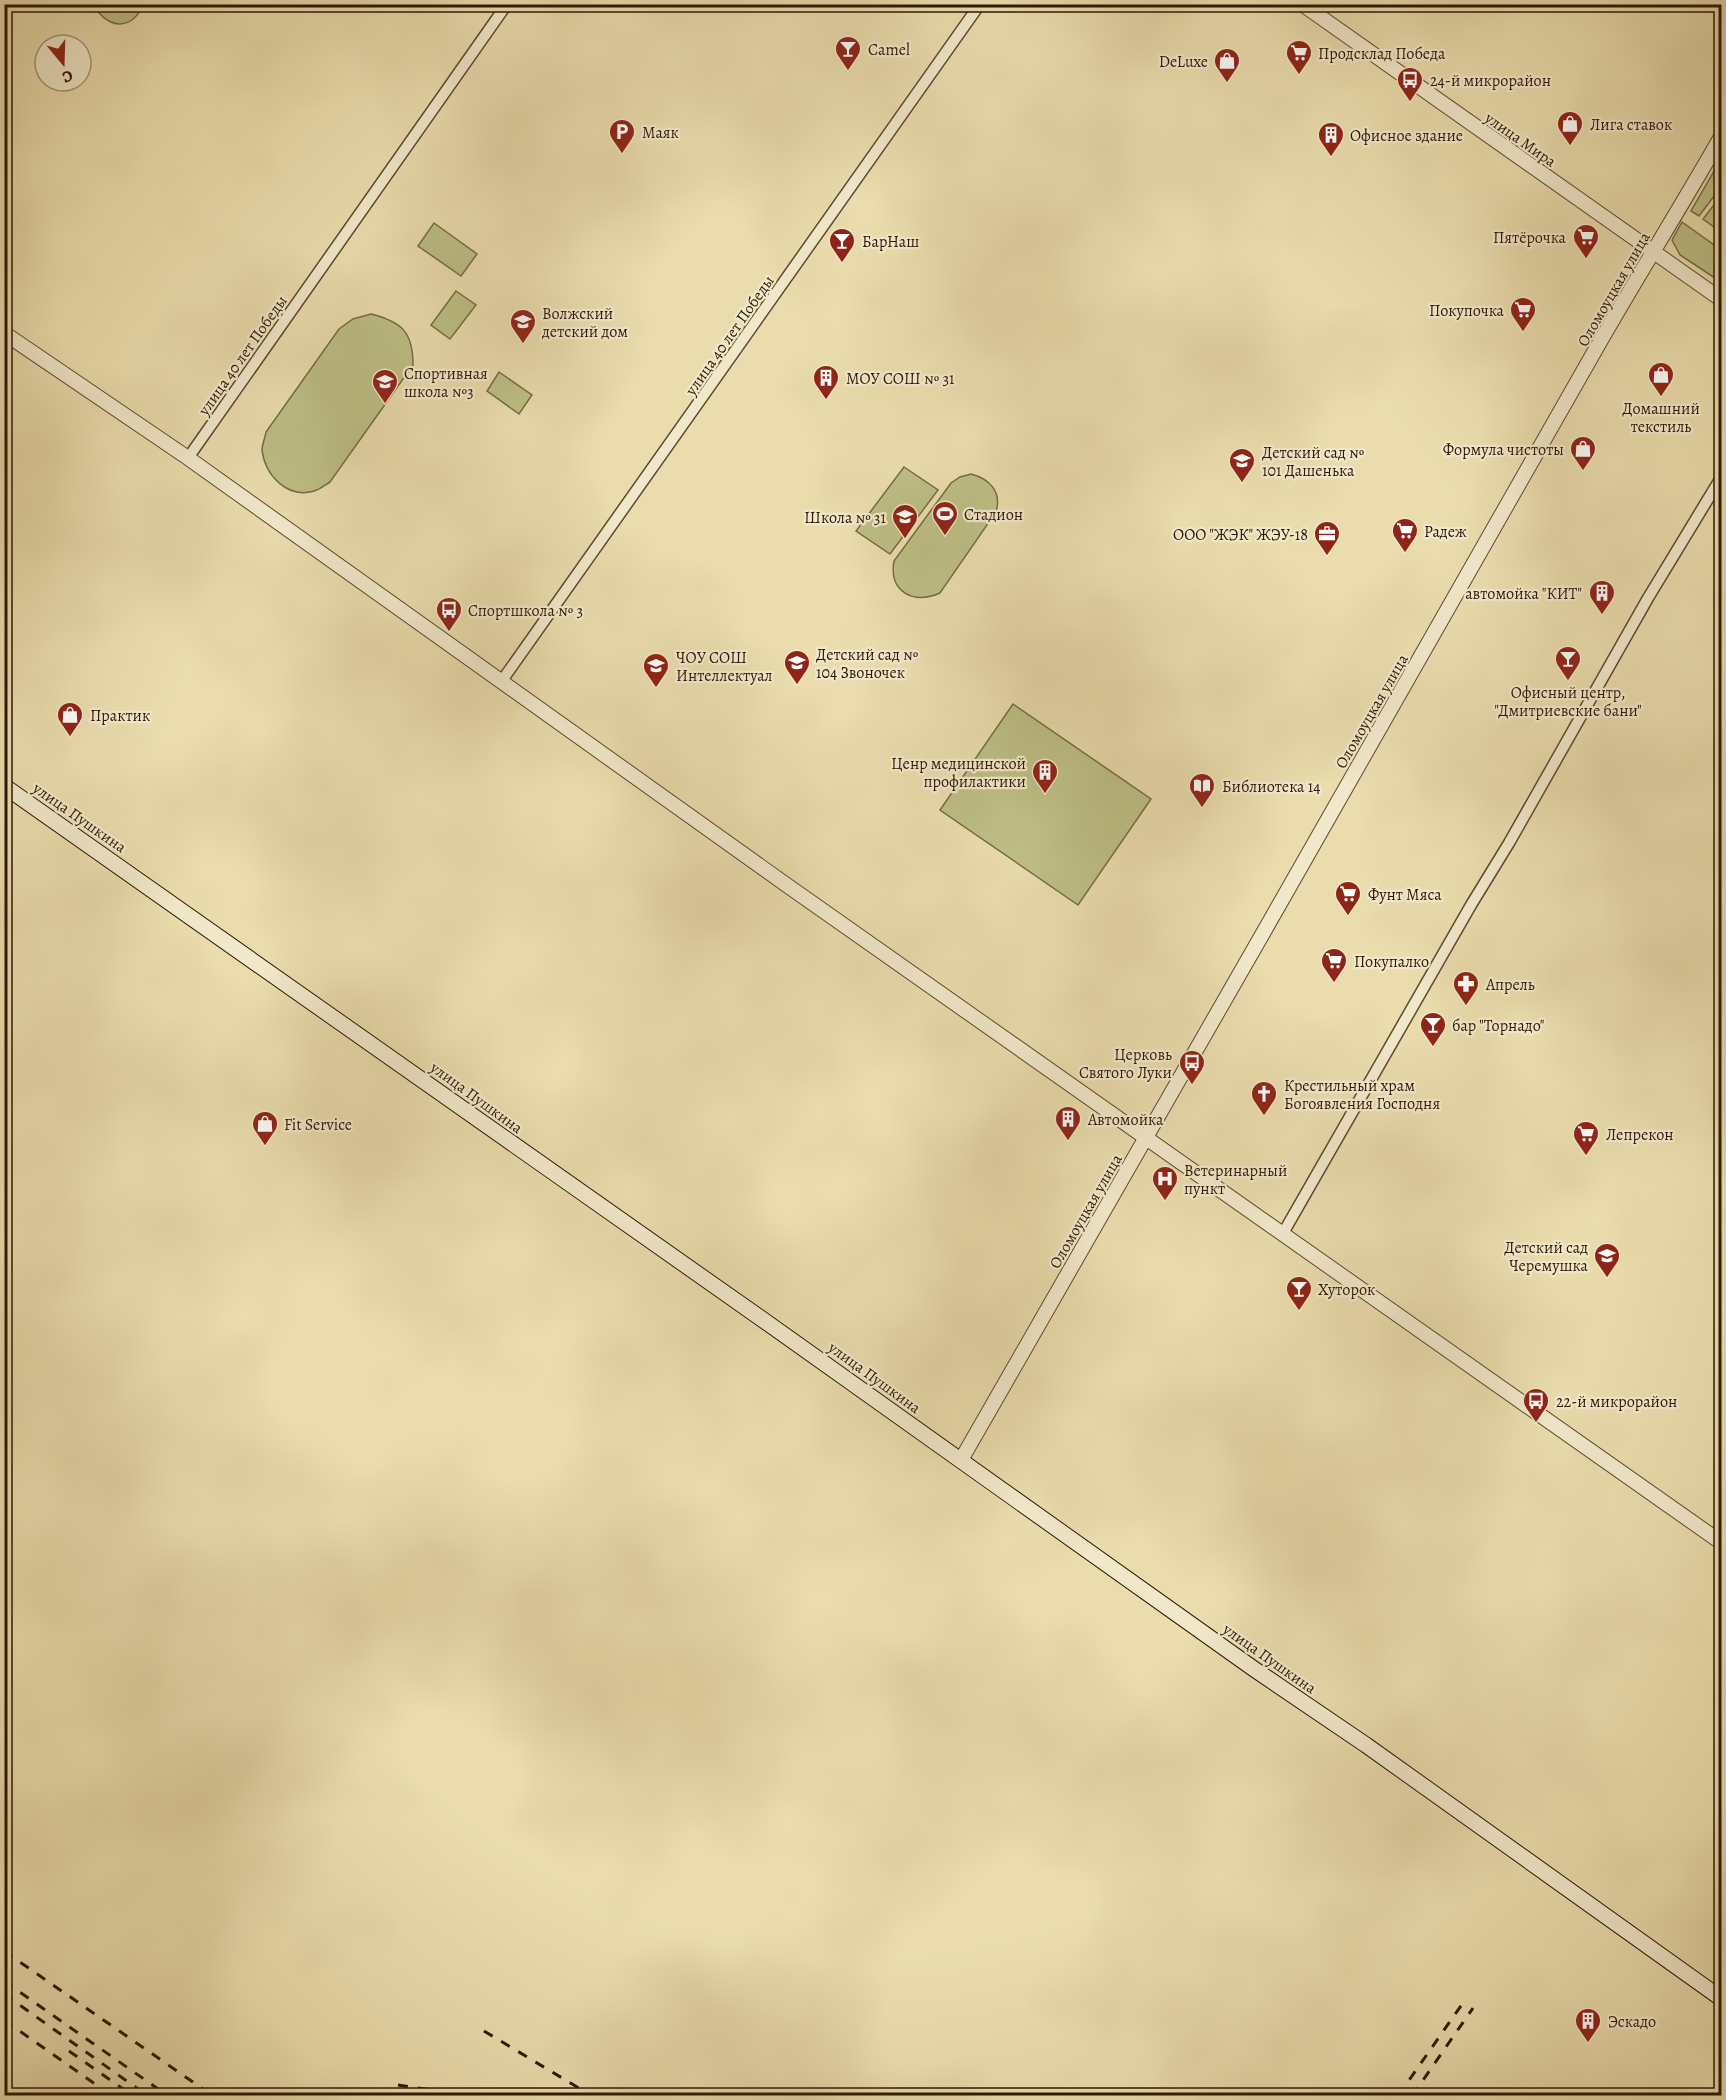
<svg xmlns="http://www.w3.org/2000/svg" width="1726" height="2100" font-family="Alegreya,serif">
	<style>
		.green { fill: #bdbe85; stroke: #766b44; stroke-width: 1.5 }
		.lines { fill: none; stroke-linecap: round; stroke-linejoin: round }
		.minor-casing { stroke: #5d492e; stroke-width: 13 }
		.tertiary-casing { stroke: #5d492e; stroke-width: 16 }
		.secondary-casing { stroke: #2e1803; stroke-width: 17 }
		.minor { stroke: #f1e8ca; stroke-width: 10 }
		.tertiary { stroke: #f1e8ca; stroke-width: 14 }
		.secondary { stroke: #f1e8ca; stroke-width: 15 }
		.rail { stroke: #2e1803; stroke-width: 3; stroke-dasharray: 10 10; stroke-linecap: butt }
		.labels { text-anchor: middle; stroke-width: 4.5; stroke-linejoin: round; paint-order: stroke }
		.poi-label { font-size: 16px; fill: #2e1803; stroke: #f1e8ca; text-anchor: start }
		.street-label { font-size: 16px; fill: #2e1803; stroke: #f1e8ca }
	</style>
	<rect width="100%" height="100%" fill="#eadcad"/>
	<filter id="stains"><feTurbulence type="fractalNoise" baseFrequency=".00333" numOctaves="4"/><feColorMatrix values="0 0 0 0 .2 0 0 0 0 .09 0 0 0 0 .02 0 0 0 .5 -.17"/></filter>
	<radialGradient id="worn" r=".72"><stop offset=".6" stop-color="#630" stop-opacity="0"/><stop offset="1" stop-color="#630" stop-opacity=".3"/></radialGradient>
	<g class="green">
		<path d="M95,5V4L145,5C141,10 137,16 132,20C117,30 100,19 95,5Z"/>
		<polygon points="1721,159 1721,187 1699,216 1691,211"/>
		<polygon points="1720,197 1722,198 1721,232 1703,219"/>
		<polygon points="1682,222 1721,250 1721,282 1680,255 1672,240"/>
		<polygon points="434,223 477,254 461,276 418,246"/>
		<polygon points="456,291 476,305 450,339 431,325"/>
		<path d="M371,314C402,322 413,332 413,365L330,482C325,485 319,490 314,491C287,499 265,475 262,450C262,445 265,438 266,432L339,329L353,319Z"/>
		<polygon points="499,372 532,395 519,414 487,391"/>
		<polygon points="904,467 938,490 890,554 856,531"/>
		<path d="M971,474C990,479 1002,492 996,512L940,593C914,605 888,592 894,561L951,483L960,477Z"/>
		<polygon points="1013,704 1151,799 1078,905 940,810"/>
	</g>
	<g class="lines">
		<defs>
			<g id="minor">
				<polyline points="188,458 507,4"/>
				<polyline points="501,682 980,4"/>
				<polyline points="1282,1235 1471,905 1509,843 1648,598 1722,476"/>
			</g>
			<g id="tertiary">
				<polyline points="1302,4 1722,300"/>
				<polyline points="4,333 188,458 788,886 1722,1543"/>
				<path d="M961,1460C1172,1092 1384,723 1593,354C1635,280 1680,209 1722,135"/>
			</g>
			<polyline id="secondary" points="4,786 759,1317 1254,1669 1366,1745 1722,1999"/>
		</defs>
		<use href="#minor" class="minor-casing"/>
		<use href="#tertiary" class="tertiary-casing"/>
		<use href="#secondary" class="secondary-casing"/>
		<use href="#minor" class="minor"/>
		<use href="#tertiary" class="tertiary"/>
		<use href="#secondary" class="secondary"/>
		<g class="rail">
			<polyline points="4,1951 213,2096"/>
			<polyline points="4,1981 168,2096"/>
			<polyline points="4,1994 148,2096"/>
			<polyline points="4,2020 112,2096"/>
			<polyline points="484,2031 592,2096"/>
			<polyline points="69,2051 133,2096"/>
			<polyline points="398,2085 471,2096"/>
			<polyline points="1398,2096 1465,2000"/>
			<polyline points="1412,2096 1473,2008"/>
		</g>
	</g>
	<defs>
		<symbol id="bar-pin" viewBox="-11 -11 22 30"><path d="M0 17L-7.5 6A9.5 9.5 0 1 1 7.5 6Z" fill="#8f2418" stroke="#f1e8ca"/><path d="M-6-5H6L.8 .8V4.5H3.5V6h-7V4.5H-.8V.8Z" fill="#fff"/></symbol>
		<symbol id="supermarket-pin" viewBox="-11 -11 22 30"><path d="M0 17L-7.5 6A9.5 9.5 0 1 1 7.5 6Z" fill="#8f2418" stroke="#f1e8ca"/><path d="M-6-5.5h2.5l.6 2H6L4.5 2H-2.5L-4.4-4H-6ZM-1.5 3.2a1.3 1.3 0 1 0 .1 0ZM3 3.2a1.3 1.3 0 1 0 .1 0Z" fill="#fff"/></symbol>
		<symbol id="shop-pin" viewBox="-11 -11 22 30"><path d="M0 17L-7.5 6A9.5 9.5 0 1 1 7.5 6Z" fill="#8f2418" stroke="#f1e8ca"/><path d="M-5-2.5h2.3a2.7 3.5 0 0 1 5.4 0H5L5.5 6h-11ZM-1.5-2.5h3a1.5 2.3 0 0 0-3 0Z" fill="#fff"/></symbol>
		<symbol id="bus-pin" viewBox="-11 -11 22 30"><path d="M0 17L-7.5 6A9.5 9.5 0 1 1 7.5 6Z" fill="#8f2418" stroke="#f1e8ca"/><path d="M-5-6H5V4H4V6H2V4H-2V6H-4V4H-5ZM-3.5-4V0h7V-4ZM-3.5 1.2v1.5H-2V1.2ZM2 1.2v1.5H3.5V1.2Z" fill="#fff"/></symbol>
		<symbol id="parking-pin" viewBox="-11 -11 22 30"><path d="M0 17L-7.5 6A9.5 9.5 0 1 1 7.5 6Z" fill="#8f2418" stroke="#f1e8ca"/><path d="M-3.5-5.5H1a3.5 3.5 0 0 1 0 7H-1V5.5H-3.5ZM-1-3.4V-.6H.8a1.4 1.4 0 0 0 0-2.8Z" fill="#fff"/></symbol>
		<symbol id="building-pin" viewBox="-11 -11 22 30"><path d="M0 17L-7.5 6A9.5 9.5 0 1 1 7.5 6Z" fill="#8f2418" stroke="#f1e8ca"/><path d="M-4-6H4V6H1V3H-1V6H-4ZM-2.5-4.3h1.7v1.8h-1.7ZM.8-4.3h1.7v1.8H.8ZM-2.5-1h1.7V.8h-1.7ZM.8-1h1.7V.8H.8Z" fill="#fff"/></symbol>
		<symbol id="school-pin" viewBox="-11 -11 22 30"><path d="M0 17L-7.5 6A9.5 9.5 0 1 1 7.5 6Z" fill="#8f2418" stroke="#f1e8ca"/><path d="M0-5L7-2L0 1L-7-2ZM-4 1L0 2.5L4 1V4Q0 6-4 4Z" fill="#fff"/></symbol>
		<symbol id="stadium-pin" viewBox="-11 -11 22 30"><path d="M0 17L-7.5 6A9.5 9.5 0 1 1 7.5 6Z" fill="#8f2418" stroke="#f1e8ca"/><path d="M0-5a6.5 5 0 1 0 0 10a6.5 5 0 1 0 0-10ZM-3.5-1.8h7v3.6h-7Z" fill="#fff"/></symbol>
		<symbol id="office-pin" viewBox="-11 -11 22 30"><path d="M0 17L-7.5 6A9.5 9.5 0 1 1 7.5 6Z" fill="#8f2418" stroke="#f1e8ca"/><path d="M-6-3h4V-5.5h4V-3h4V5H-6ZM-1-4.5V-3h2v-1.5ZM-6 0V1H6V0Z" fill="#fff"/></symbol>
		<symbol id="library-pin" viewBox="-11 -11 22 30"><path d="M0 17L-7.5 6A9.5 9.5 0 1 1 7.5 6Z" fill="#8f2418" stroke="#f1e8ca"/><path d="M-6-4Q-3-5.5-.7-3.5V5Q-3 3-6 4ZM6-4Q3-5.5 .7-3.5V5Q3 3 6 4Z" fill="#fff"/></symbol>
		<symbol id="pharmacy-pin" viewBox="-11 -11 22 30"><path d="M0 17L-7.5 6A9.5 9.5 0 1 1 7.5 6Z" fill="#8f2418" stroke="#f1e8ca"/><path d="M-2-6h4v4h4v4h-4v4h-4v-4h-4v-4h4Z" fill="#fff"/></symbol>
		<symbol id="church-pin" viewBox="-11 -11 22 30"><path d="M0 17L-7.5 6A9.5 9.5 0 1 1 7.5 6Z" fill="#8f2418" stroke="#f1e8ca"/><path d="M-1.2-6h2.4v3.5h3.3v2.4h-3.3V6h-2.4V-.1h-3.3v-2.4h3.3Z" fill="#fff"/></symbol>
		<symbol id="hospital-pin" viewBox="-11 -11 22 30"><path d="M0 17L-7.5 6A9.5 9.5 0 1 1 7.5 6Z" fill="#8f2418" stroke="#f1e8ca"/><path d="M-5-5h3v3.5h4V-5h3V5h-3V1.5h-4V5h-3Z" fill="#fff"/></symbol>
	</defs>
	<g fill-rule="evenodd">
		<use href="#bar-pin" x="833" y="34" width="30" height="40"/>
		<use href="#supermarket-pin" x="1284" y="38" width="30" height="40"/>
		<use href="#shop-pin" x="1212" y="46" width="30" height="40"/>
		<use href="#bus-pin" x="1395" y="65" width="30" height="40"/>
		<use href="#shop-pin" x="1555" y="109" width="30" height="40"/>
		<use href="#parking-pin" x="607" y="117" width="30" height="40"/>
		<use href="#building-pin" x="1316" y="120" width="30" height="40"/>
		<use href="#supermarket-pin" x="1571" y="222" width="30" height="40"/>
		<use href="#bar-pin" x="827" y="226" width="30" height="40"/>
		<use href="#supermarket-pin" x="1508" y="295" width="30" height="40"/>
		<use href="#school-pin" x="508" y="307" width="30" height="40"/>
		<use href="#shop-pin" x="1646" y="360" width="30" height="40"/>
		<use href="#building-pin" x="811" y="363" width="30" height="40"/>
		<use href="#school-pin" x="370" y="367" width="30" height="40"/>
		<use href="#shop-pin" x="1568" y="434" width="30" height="40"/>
		<use href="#school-pin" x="1227" y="446" width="30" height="40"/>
		<use href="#stadium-pin" x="930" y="499" width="30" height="40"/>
		<use href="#school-pin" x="890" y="502" width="30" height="40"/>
		<use href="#supermarket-pin" x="1390" y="516" width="30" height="40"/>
		<use href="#office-pin" x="1312" y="519" width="30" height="40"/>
		<use href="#building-pin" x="1587" y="578" width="30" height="40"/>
		<use href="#bus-pin" x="434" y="595" width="30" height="40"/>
		<use href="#bar-pin" x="1553" y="644" width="30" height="40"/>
		<use href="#school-pin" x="782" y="648" width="30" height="40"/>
		<use href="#school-pin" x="641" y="651" width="30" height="40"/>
		<use href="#shop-pin" x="55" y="700" width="30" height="40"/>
		<use href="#building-pin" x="1030" y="757" width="30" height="40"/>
		<use href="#library-pin" x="1187" y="771" width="30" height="40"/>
		<use href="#supermarket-pin" x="1333" y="879" width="30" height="40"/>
		<use href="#supermarket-pin" x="1319" y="946" width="30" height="40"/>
		<use href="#pharmacy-pin" x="1451" y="969" width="30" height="40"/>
		<use href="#bar-pin" x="1418" y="1010" width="30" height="40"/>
		<use href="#bus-pin" x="1177" y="1048" width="30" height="40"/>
		<use href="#church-pin" x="1249" y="1079" width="30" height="40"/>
		<use href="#building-pin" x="1053" y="1104" width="30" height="40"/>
		<use href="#shop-pin" x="250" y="1109" width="30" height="40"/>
		<use href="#supermarket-pin" x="1571" y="1119" width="30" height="40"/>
		<use href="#hospital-pin" x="1150" y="1164" width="30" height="40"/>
		<use href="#school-pin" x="1592" y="1241" width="30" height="40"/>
		<use href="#bar-pin" x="1284" y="1274" width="30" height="40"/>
		<use href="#bus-pin" x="1521" y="1386" width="30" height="40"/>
		<use href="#building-pin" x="1573" y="2006" width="30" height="40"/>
	</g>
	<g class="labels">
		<g class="poi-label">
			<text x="868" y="55">Camel</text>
			<text x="1318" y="59">Продсклад Победа</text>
			<text x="1208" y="67" text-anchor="end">DeLuxe</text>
			<text x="1430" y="86">24-й микрорайон</text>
			<text x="1590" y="130">Лига ставок</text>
			<text x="642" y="138">Маяк</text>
			<text x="1350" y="141">Офисное здание</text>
			<text x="1566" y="243" text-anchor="end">Пятёрочка</text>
			<text x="862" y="247">БарНаш</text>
			<text x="1504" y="316" text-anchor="end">Покупочка</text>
			<text x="542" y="319">Волжский<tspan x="542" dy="18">детский дом</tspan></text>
			<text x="404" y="379">Спортивная<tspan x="404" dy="18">школа №3</tspan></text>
			<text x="846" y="384">МОУ СОШ № 31</text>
			<text x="1661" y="414" text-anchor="middle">Домашний<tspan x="1661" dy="18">текстиль</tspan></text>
			<text x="1564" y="455" text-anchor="end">Формула чистоты</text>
			<text x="1262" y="458">Детский сад №<tspan x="1262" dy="18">101 Дашенька</tspan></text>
			<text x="964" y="520">Стадион</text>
			<text x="886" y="523" text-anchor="end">Школа № 31</text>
			<text x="1424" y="537">Радеж</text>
			<text x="1308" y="540" text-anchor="end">ООО "ЖЭК" ЖЭУ-18</text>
			<text x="1582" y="599" text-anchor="end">автомойка "КИТ"</text>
			<text x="468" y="616">Спортшкола № 3</text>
			<text x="816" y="660">Детский сад №<tspan x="816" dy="18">104 Звоночек</tspan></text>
			<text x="676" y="663">ЧОУ СОШ<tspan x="676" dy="18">Интеллектуал</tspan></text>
			<text x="1568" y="698" text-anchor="middle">Офисный центр,<tspan x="1568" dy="18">"Дмитриевские бани"</tspan></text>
			<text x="90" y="721">Практик</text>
			<text x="1026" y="769" text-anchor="end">Ценр медицинской<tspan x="1026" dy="18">профилактики</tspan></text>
			<text x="1222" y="792">Библиотека 14</text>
			<text x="1368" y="900">Фунт Мяса</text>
			<text x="1354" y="967">Покупалко</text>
			<text x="1486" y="990">Апрель</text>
			<text x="1452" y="1031">бар "Торнадо"</text>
			<text x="1172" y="1060" text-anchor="end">Церковь<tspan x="1172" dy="18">Святого Луки</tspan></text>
			<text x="1284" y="1091">Крестильный храм<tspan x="1284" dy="18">Богоявления Господня</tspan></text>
			<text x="1088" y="1125">Автомойка</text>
			<text x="284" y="1130">Fit Service</text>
			<text x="1606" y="1140">Лепрекон</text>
			<text x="1184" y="1176">Ветеринарный<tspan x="1184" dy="18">пункт</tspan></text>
			<text x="1588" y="1253" text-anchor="end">Детский сад<tspan x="1588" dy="18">Черемушка</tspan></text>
			<text x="1318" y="1295">Хуторок</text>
			<text x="1556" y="1407">22-й микрорайон</text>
			<text x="1608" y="2027">Эскадо</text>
		</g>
		<g class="street-label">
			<text transform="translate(1521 139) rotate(35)" y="6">улица Мира</text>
			<text transform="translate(1613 289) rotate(-60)" y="6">Оломоуцкая улица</text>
			<text transform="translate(729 335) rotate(-55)" y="6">улица 40 лет Победы</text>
			<text transform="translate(242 355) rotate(-55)" y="6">улица 40 лет Победы</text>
			<text transform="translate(1371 711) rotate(-60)" y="6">Оломоуцкая улица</text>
			<text transform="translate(80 817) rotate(35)" y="6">улица Пушкина</text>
			<text transform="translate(477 1097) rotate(36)" y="6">улица Пушкина</text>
			<text transform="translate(1085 1211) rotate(-60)" y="6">Оломоуцкая улица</text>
			<text transform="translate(875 1377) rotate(36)" y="6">улица Пушкина</text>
			<text transform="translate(1270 1658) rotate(35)" y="6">улица Пушкина</text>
		</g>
	</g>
	<rect width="1726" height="2100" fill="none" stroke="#eadcad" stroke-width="24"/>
	<rect x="6" y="6" width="1714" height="2088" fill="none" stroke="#2e1803" stroke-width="3"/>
	<rect x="12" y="12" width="1702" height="2076" fill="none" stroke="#2e1803" stroke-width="1.5"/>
	<g transform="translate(63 63) rotate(161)"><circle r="28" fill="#f1e8ca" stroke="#a3957a" stroke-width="1.5"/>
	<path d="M0-4.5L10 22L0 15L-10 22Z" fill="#8f2418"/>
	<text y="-9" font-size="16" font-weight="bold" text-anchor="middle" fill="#2e1803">С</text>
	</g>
	<rect width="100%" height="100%" filter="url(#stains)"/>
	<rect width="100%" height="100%" fill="url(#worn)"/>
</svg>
